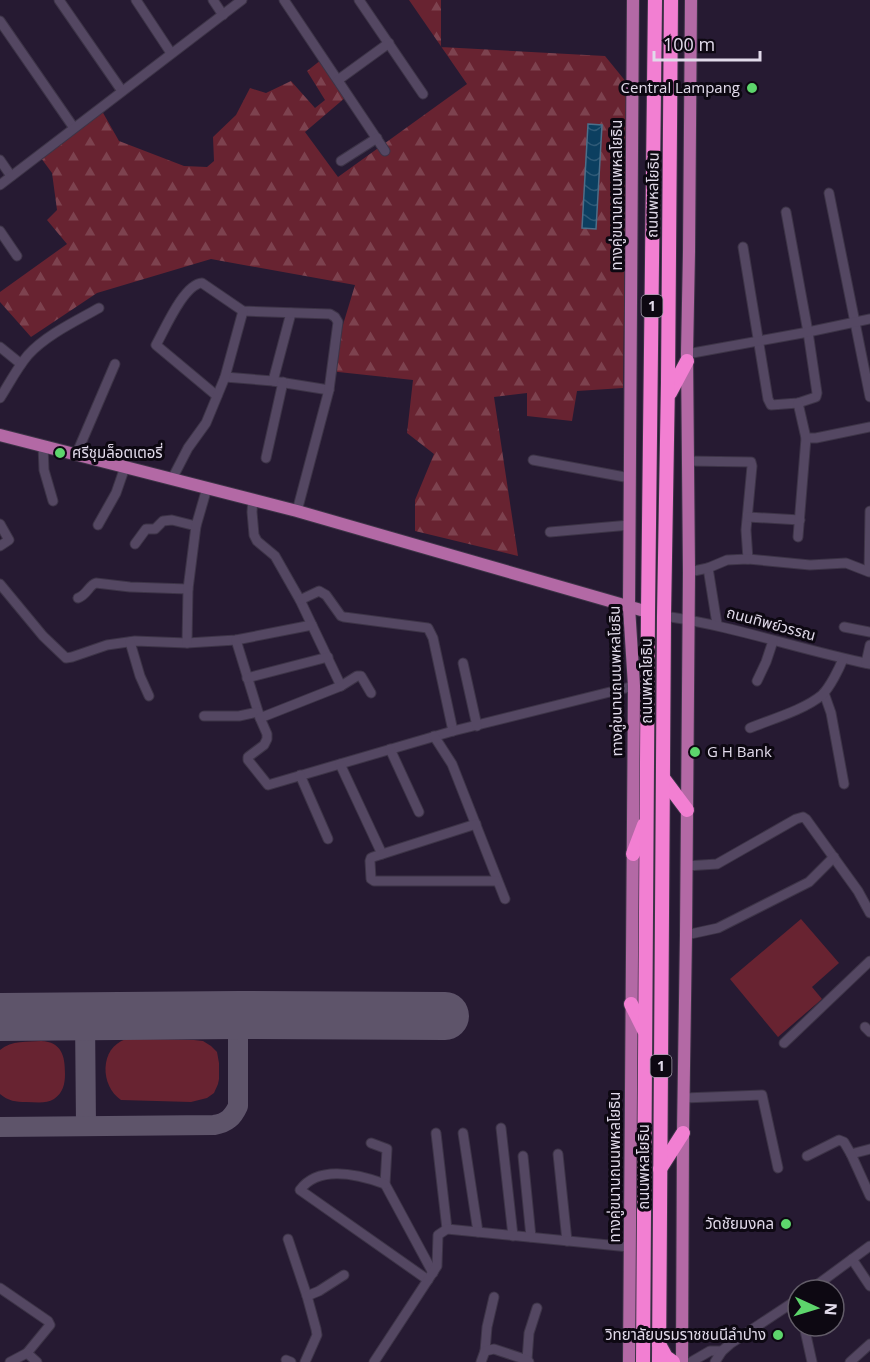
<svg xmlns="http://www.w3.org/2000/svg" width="870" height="1362" font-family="'Open Sans','Noto Sans Thai',sans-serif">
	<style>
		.grass { fill: #682331 }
		.forest { fill: url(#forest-firs) }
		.water { fill: url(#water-waves); stroke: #4c6e89; stroke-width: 1.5 }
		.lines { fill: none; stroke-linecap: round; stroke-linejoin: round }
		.taxiway { stroke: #5e546a; stroke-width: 20 }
		.runway { stroke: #5e546a; stroke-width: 48 }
		.minor-casing { stroke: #3d3447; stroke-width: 11 }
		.major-casing { stroke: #3d3447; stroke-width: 14 }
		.highway-casing { stroke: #3d3447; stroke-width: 16 }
		.minor { stroke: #544762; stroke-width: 9 }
		.major { stroke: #b369a5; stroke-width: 12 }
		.highway { stroke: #f27fd2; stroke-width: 14 }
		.poi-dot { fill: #5dd56c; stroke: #0d0812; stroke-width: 2 }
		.labels { text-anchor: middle; stroke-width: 6; stroke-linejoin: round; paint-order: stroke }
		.shield { fill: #0d0812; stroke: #a19ba9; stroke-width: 1.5 }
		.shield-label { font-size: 14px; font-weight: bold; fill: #e1daea }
		.poi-label { font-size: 15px; fill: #e1daea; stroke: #0d0812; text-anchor: end }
		.street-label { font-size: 15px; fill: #e1daea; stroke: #0d0812 }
	</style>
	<defs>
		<pattern id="forest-firs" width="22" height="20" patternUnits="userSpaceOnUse" patternTransform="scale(1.5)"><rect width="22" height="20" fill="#682331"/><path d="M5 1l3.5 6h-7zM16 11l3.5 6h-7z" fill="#7d424f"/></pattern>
		<pattern id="water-waves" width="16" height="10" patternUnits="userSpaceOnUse" patternTransform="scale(1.5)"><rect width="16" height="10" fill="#0c3f60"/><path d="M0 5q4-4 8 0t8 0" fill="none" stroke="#2f5a77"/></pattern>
	</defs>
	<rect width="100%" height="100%" fill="#261a32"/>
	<g class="grass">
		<polygon points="801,919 839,963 812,987 822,999 778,1037 730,979"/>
		<path d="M126,1039L194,1040L203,1041L211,1046L217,1052L219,1063V1079L218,1084L214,1093L207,1098L191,1102L121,1100C100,1086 99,1048 126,1039Z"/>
		<path d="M41,1041C62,1042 65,1056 65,1074C65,1084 63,1093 54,1099C46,1104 36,1102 26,1102C16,1102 8,1101 0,1094V1050C12,1040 27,1042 41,1041Z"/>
	</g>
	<polygon class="forest" points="409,0 441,0 441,47 605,56 627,83 623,388 577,391 572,421 527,416 527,393 494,397 518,556 415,531 415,500 434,454 407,433 413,380 329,371 355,285 211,259 97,293 31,337 0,302 0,292 67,244 47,220 57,210 52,173 41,158 102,111 119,141 184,166 207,167 214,161 213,137 236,115 250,88 266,93 291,81 315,108 325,100 307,71 321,60 346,97 305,132 338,177 467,84"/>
	<polygon class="water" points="588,124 602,125 596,229 582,228"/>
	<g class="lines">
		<g class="taxiway">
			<polyline points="85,1017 86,1126"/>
			<path d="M0,1127L214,1125C227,1123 233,1117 238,1106V1015"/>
		</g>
		<polyline class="runway" points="0,1017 238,1015 445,1016"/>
		<defs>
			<g id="minor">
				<polyline points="59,0 122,91"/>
				<polyline points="136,0 171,53"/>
				<polyline points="213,0 223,15"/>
				<polyline points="284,0 385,151"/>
				<polyline points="359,0 423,94"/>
				<polyline points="0,21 74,128"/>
				<polyline points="338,80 389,43"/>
				<polyline points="0,160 11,176"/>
				<polyline points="341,161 377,138"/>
				<polyline points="0,185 242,0"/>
				<polyline points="829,193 870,397"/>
				<polyline points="0,231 17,256"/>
				<polyline points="743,247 768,399 771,405 798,403 816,397 817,393 808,332 786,212"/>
				<polyline points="0,347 21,364"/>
				<polyline points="687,354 808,332 870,319"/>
				<polyline points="225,377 273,381 329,390"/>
				<polyline points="273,381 291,313"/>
				<path d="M217,396L156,345C165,329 184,284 202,283L243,311L330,314L335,317L338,322L329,390L297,511"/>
				<path d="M0,398C9,384 17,368 28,355C46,335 76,321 99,308"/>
				<polyline points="806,438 816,438 870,427"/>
				<polyline points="43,446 44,470 53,501"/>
				<polyline points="76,455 115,364"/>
				<polyline points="266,458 283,382"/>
				<polyline points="533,460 630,478"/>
				<polyline points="688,461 751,462 752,466 746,530 748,559"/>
				<polyline points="172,479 188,448 206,423 225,377 243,311"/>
				<polyline points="253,499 252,512 254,535 257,541 275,556 300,600 341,686"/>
				<polyline points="748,517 800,520"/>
				<polyline points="0,524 9,540 0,546"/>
				<polyline points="98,525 116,493 125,467"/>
				<polyline points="550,532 630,525"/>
				<polyline points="798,537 806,438 798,403"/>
				<polyline points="135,544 146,529 155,529 163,521 172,520 196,526"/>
				<polyline points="708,568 717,624"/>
				<polyline points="689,572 708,568 727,560 748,559 810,565 846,563 869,572 870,511"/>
				<polyline points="0,584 43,636 66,658 72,657 107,645 135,641 187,643 236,640 312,625"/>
				<path d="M78,598C87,595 89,585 96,583L130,587L188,589"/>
				<polyline points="300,600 319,591 326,595 341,616 344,617 428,628 433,638 453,731"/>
				<path d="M664,616C734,626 801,650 870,664"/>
				<polyline points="844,627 870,632"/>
				<polyline points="236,640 260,718 267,734 267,739 264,745 248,757 248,760 268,785 453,731 634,686"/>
				<polyline points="130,642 140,676 149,696"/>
				<polyline points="187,643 188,589 196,526 207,488"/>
				<polyline points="463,663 477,726"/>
				<polyline points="866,663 870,645"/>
				<polyline points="247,678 328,657"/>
				<polyline points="757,681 766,662 773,641"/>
				<polyline points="824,693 831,713 844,784"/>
				<polyline points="204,716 239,716 258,712"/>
				<polyline points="260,718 341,686 357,676 361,676 371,693"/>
				<path d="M750,728C772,719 804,710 822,695C830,687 839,669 843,659"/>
				<polyline points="434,736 452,764 505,899"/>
				<polyline points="390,749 419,812"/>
				<polyline points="340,764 382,854"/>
				<polyline points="300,775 328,839"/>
				<polyline points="476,824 373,857 371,858 370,861 371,879 374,881 497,881"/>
				<polyline points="686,866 717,864 796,819 803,817 806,819 858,891 870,913"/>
				<polyline points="686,935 718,928 809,882 834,857"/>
				<polyline points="865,1027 870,1032"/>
				<polyline points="784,1043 870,961"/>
				<polyline points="684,1098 762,1095 778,1168"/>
				<polyline points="501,1128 513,1236"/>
				<polyline points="436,1133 447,1229"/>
				<polyline points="463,1133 478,1232"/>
				<polyline points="371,1143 387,1149 385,1184 433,1273"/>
				<polyline points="558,1154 567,1241"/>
				<polyline points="851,1154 870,1149"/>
				<polyline points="523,1156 531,1237"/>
				<polyline points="807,1156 839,1140 844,1142 851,1154 870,1196"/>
				<path d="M385,1184C360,1175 319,1164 300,1190L428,1280"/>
				<polyline points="288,1239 307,1296 316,1329 317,1335 305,1362"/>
				<polyline points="852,1259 870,1286"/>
				<polyline points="0,1288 48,1321 50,1325 27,1353 37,1362"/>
				<polyline points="810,1290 870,1246"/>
				<polyline points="307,1296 319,1291 344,1275"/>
				<polyline points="804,1326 812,1362"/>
				<polyline points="485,1351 487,1327 494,1297"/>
				<polyline points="286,1360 291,1362"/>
				<polyline points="527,1360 529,1333 537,1308"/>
				<polyline points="10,1362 27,1353"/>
				<polyline points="374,1362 437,1266 438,1235 447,1229 629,1247"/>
				<polyline points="481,1362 485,1351 494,1349 527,1360 529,1362"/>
				<polyline points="691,1362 710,1351 722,1351"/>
				<polyline points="715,1362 722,1351 730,1344 798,1299"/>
				<polyline points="850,1362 870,1344"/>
			</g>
			<g id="major">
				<polyline points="0,435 297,511 648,612"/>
				<polyline points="629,1362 634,686 629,607 633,0"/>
				<polyline points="682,1362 683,1133 686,935 689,572 687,354 689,252 691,0"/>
			</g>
			<g id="highway">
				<polyline points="670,393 687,361"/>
				<polyline points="663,778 687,810"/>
				<polyline points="633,854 644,825"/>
				<polyline points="631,1004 644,1030"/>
				<polyline points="660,1169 683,1133"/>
				<polyline points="659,1344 666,1357 673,1362"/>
				<polyline points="643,1362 648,612 655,0"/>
				<polyline points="659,1362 664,616 668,382 671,0"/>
			</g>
		</defs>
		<use href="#minor" class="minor-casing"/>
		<use href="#major" class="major-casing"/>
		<use href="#highway" class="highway-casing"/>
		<use href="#minor" class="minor"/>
		<use href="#major" class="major"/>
		<use href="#highway" class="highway"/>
	</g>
	<g class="poi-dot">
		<circle cx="752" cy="88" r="6"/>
		<circle cx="60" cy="453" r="6"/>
		<circle cx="695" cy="752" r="6"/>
		<circle cx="786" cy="1224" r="6"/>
		<circle cx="778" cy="1335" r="6"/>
	</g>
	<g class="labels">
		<g class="shield">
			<rect x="641.5" y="295" width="21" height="22" rx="4.5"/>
			<rect x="650.5" y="1055" width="21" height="22" rx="4.5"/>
		</g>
		<g class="shield-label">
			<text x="652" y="311">1</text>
			<text x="661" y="1071">1</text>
		</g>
		<g class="poi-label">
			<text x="740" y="93">Central Lampang</text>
			<text x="72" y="458" text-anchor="start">ศรีชุมล็อตเตอรี่</text>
			<text x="707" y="757" text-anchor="start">G H Bank</text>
			<text x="774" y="1229">วัดชัยมงคล</text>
			<text x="766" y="1340">วิทยาลัยบรมราชชนนีลำปาง</text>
		</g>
		<g class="street-label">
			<text transform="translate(617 195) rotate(-90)" y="5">ทางคู่ขนานถนนพหลโยธิน</text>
			<text transform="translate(653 195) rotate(-89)" y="5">ถนนพหลโยธิน</text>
			<text transform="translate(771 624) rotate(15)" y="5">ถนนทิพย์วรรณ</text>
			<text transform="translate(616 681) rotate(-91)" y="5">ทางคู่ขนานถนนพหลโยธิน</text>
			<text transform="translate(647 681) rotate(-90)" y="5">ถนนพหลโยธิน</text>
			<text transform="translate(615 1167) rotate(-90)" y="5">ทางคู่ขนานถนนพหลโยธิน</text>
			<text transform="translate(644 1167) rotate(-90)" y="5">ถนนพหลโยธิน</text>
		</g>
	</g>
	<g transform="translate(816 1308) rotate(94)"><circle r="28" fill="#0d0812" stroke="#625c68" stroke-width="1.5"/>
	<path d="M0-4.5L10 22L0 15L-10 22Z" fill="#5dd56c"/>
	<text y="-9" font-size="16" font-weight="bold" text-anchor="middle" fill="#e1daea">N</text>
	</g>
	<path d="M654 51v9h106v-9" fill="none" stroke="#e1daea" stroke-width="3"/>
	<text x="663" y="51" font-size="18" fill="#e1daea" stroke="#0d0812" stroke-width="4.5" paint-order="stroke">100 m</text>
</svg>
